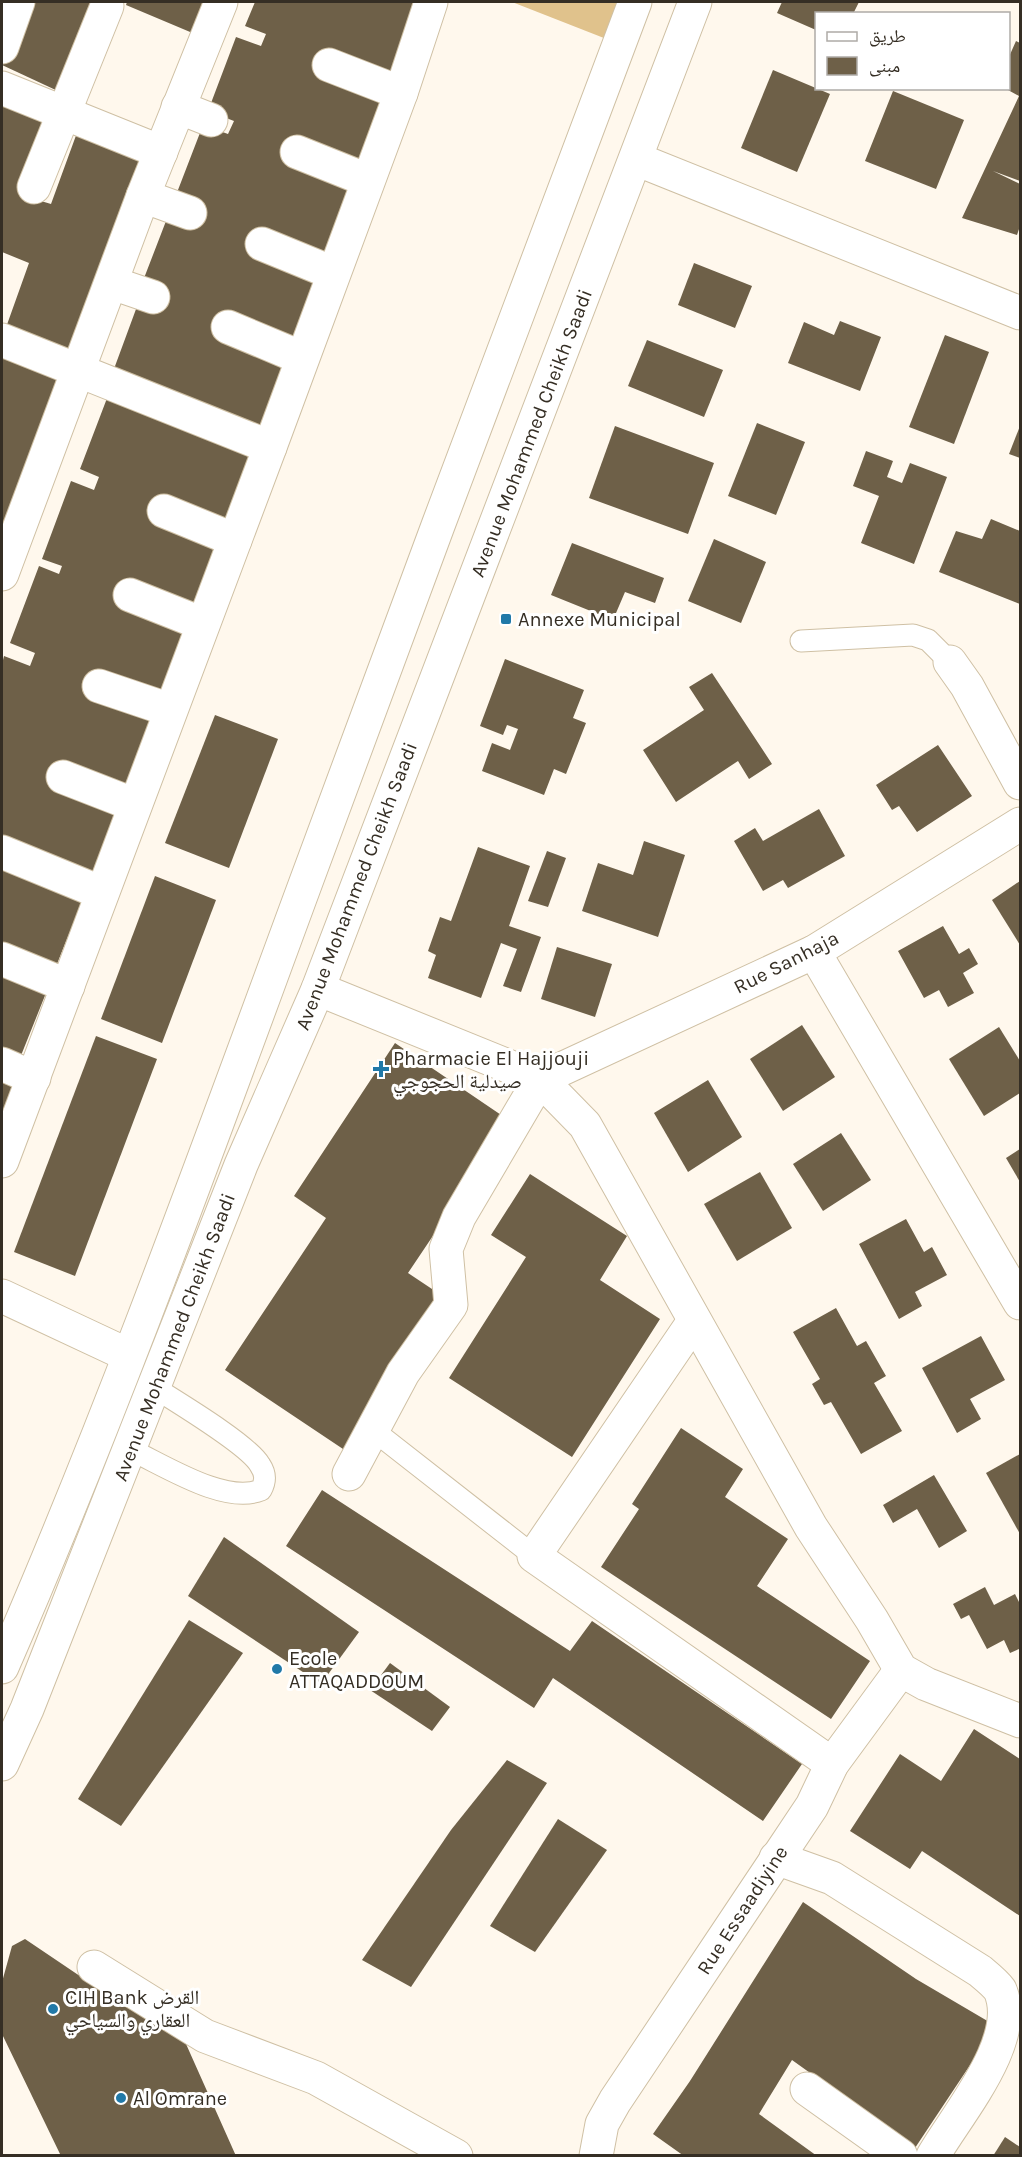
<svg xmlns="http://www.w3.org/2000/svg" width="1022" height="2157" font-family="Karla,'Noto Naskh Arabic',sans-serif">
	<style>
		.green { fill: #e0c28c }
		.building { fill: #6e6048 }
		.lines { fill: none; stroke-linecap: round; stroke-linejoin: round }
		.lane-casing { stroke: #cfc0a4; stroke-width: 23 }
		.street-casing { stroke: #cfc0a4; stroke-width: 35 }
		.secondary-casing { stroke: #cfc0a4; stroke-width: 35 }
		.lane { stroke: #fff; stroke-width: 21 }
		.street { stroke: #fff; stroke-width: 33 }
		.secondary { stroke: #fff; stroke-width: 33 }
		.poi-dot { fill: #2179a8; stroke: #fff; stroke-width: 2 }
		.labels { text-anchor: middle; stroke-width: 6; stroke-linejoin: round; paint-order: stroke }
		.street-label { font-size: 20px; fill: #352e24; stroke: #fff }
		.poi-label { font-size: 20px; fill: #352e24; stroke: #fff; text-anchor: start }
	</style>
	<rect width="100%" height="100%" fill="#fff8ed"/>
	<polygon class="green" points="512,2 625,2 609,40"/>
	<g class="building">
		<polygon points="27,2 100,2 60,92 2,65"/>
		<polygon points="127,2 217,2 202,37 126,5"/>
		<polygon points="255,2 420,2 392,97 353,183 260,434 111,377 139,301 141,286 203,125 228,134 234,121 208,111 236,37 261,46 266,34 245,26"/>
		<polygon points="782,2 859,2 853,14 816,14 816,30 777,13"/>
		<polygon points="1016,41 1020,43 1020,181 993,171 1020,184 1020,226 1017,235 962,218 1019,96 1008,90 1008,59"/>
		<polygon points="773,70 830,94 797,172 741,148"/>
		<polygon points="893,91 964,120 936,189 865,161"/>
		<polygon points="2,104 50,123 24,196 51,204 78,130 149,158 76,361 4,333 29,263 2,252"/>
		<polygon points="694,263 752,286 735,328 678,305"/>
		<polygon points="840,321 881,337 860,391 788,363 804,322 834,335"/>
		<polygon points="945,335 989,352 954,444 909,427"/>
		<polygon points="647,340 723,370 704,417 628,386"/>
		<polygon points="2,351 71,376 2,565"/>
		<polygon points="109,393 257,451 221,539 189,625 160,717 94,882 2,846 2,664 4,656 30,666 35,653 10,643 39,566 59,574 62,566 42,559 71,481 94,490 99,477 80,469"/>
		<polygon points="757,423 805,442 776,515 728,496"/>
		<polygon points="615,426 714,463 688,534 589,498"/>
		<polygon points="1020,426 1020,458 1009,454"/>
		<polygon points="866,451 893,461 887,477 902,483 910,463 947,477 914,564 861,543 879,496 853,486"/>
		<polygon points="991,519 1020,531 1020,604 939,572 956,531 982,539"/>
		<polygon points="714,539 766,562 741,623 688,601"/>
		<polygon points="572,543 664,578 655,603 625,592 613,620 551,595"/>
		<polygon points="505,659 584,690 573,718 586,723 566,774 554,769 544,795 482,771 492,743 510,750 518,729 507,725 503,735 480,726"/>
		<polygon points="712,673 772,764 749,779 738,761 676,802 643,750 704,710 689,687"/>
		<polygon points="215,715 278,739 229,868 165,843"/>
		<polygon points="938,745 972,796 917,832 899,806 892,810 876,785"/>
		<polygon points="819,809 845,856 788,888 783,880 763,891 734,841 755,828 763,841"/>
		<polygon points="644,841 685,855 658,937 582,911 598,863 633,875"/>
		<polygon points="478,847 530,866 509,926 541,937 521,992 503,986 517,949 501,943 481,998 428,978 436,955 428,951 440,917 451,921"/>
		<polygon points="547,851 566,858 548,907 528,901"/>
		<polygon points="2,861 85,894 53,974 2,953"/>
		<polygon points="155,876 216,900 162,1043 101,1019"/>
		<polygon points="1020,881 1020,945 992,900"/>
		<polygon points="943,926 959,954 969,948 978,964 963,973 974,993 948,1007 939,990 924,998 898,951"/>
		<polygon points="557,947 612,964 595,1017 541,999"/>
		<polygon points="2,964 50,983 18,1063 2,1056"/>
		<polygon points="802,1025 835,1077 783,1111 750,1059"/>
		<polygon points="999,1027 1020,1061 1020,1093 984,1116 949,1059"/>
		<polygon points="96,1036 157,1059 75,1276 14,1252"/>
		<polygon points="395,1043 510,1121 408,1273 447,1299 346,1451 225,1370 326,1218 294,1196"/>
		<polygon points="2,1071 16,1077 2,1113"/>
		<polygon points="708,1080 742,1137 688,1172 654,1113"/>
		<polygon points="841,1133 871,1180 823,1211 793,1164"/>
		<polygon points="1020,1149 1020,1182 1006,1158"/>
		<polygon points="760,1172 792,1228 737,1261 704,1204"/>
		<polygon points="530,1174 627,1236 600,1280 660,1319 572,1457 449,1378 526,1257 491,1235"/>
		<polygon points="906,1219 924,1252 932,1247 947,1275 915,1292 922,1306 899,1319 859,1244"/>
		<polygon points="836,1308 857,1346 866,1341 886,1376 874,1383 902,1431 861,1454 831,1402 824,1405 812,1384 820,1379 793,1332"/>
		<polygon points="981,1336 1005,1380 970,1399 981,1419 957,1433 922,1368"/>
		<polygon points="681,1428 743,1469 725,1497 788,1539 757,1586 870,1661 831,1719 601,1567 639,1509 632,1504"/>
		<polygon points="1020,1454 1020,1534 986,1473"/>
		<polygon points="934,1475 967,1531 939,1548 917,1509 893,1523 883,1505"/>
		<polygon points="322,1490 570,1651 592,1621 802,1764 763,1821 553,1678 534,1708 286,1546"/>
		<polygon points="224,1537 359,1632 321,1684 188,1596"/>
		<polygon points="985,1587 994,1605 1015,1594 1020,1604 1020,1653 1019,1649 1010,1653 1004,1640 987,1649 969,1615 961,1619 953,1604"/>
		<polygon points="189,1620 243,1653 121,1826 78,1799"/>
		<polygon points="390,1663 450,1707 432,1731 370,1690"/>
		<polygon points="974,1729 1020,1759 1020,1916 922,1851 910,1869 850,1831 900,1754 941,1781"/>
		<polygon points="507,1760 547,1783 411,1987 362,1960 451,1830"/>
		<polygon points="558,1819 607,1850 535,1952 490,1926"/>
		<polygon points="803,1902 916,1979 996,2026 915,2148 792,2060 759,2114 817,2156 684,2156 653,2134 690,2081"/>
		<polygon points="25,1939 108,1995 182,2035 236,2156 61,2156 2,2034 2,1982 12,1946"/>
		<polygon points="1005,2137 1020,2147 1020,2156 993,2156"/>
	</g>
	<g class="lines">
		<defs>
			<g id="lane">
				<polyline points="801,641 913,635 928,640 950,662"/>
				<polyline points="373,1430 534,1556"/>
				<path d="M131,1450C164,1465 225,1505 261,1490C266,1481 266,1474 260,1465C249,1445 177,1402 155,1388"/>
			</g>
			<g id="street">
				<polyline points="2,47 18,2"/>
				<polyline points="329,65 401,93"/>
				<polyline points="2,88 161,152"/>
				<polyline points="178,107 211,120"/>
				<polyline points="297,152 367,180"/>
				<polyline points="636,159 1020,313"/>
				<polyline points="34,187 107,6"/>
				<polyline points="143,196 190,213"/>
				<polyline points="262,244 333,273"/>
				<polyline points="112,283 153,297"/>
				<polyline points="228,327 302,358"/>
				<polyline points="2,340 270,447"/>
				<polyline points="164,511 235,540"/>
				<polyline points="2,574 143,196 221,2"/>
				<polyline points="130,595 203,624"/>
				<polyline points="950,662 967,686 1020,783"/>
				<polyline points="99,686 170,710"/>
				<polyline points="63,777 135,805"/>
				<polyline points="2,852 102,893"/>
				<polyline points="814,952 1020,1303"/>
				<polyline points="2,959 68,986"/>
				<polyline points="318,989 540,1079 585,1125 811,1527 872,1620 901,1670 926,1684 1020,1721"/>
				<polyline points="2,1064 34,1078"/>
				<polyline points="2,1161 270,447 401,93 431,2"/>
				<polyline points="2,1296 128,1355"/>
				<polyline points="694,1321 534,1556 832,1764"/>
				<polyline points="349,1474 403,1373 451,1305 446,1249 459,1217 540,1079 814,952 1020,824"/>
				<path d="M776,1858L832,1878L980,1971C986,1976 995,1983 1000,1990C1022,2040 957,2114 933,2156"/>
				<polyline points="94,1967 205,2036 316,2078 456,2156"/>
				<polyline points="807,2089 901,2156"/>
				<polyline points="596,2156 602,2124 615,2101 812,1806 832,1764 901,1670"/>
			</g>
			<g id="secondary">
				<path d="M2,1667C114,1410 209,1145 306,882C414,588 524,295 635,2"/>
				<polyline points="2,1764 27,1709 241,1165 318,989 695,2"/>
			</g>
		</defs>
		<use href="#lane" class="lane-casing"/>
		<use href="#street" class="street-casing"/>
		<use href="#secondary" class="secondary-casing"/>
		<use href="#lane" class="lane"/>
		<use href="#street" class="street"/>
		<use href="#secondary" class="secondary"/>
	</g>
	<g class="poi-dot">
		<rect x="500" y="613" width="12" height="12" rx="3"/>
		<path d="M378 1060h6v6h6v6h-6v6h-6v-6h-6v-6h6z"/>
		<circle cx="277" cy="1669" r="6"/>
		<circle cx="53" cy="2009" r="6"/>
		<circle cx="121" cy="2098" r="6"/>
	</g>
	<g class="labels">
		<g class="street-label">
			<text transform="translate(531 433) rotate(-69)" y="7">Avenue Mohammed Cheikh Saadi</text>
			<text transform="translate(356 886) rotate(-69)" y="7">Avenue Mohammed Cheikh Saadi</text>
			<text transform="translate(786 962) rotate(-27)" y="7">Rue Sanhaja</text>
			<text transform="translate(174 1337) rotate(-69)" y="7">Avenue Mohammed Cheikh Saadi</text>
			<text transform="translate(742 1910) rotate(-57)" y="7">Rue Essaadiyine</text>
		</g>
		<g class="poi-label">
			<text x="518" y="626">Annexe Municipal</text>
			<text x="393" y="1065">Pharmacie El Hajjouji<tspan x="393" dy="23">صيدلية الحجوجي</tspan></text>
			<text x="289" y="1665">Ecole<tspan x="289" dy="23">ATTAQADDOUM</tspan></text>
			<text x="65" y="2004">CIH Bank القرض<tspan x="65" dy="23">العقاري والسياحي</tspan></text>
			<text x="133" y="2105">Al Omrane</text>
		</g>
	</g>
	<rect width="1022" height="2157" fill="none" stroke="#352e24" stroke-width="6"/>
	<rect x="815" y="12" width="195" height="78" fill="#ffffff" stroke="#aeaba7" stroke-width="1.5"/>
	<rect x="827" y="32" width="30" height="9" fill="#ffffff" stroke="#aeaba7" stroke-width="1.5"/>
	<text x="869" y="42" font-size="18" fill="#352e24">طريق</text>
	<rect x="827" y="57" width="30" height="18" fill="#6e6048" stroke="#aeaba7" stroke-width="1.5"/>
	<text x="869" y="72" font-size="18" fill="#352e24">مبنى</text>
</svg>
